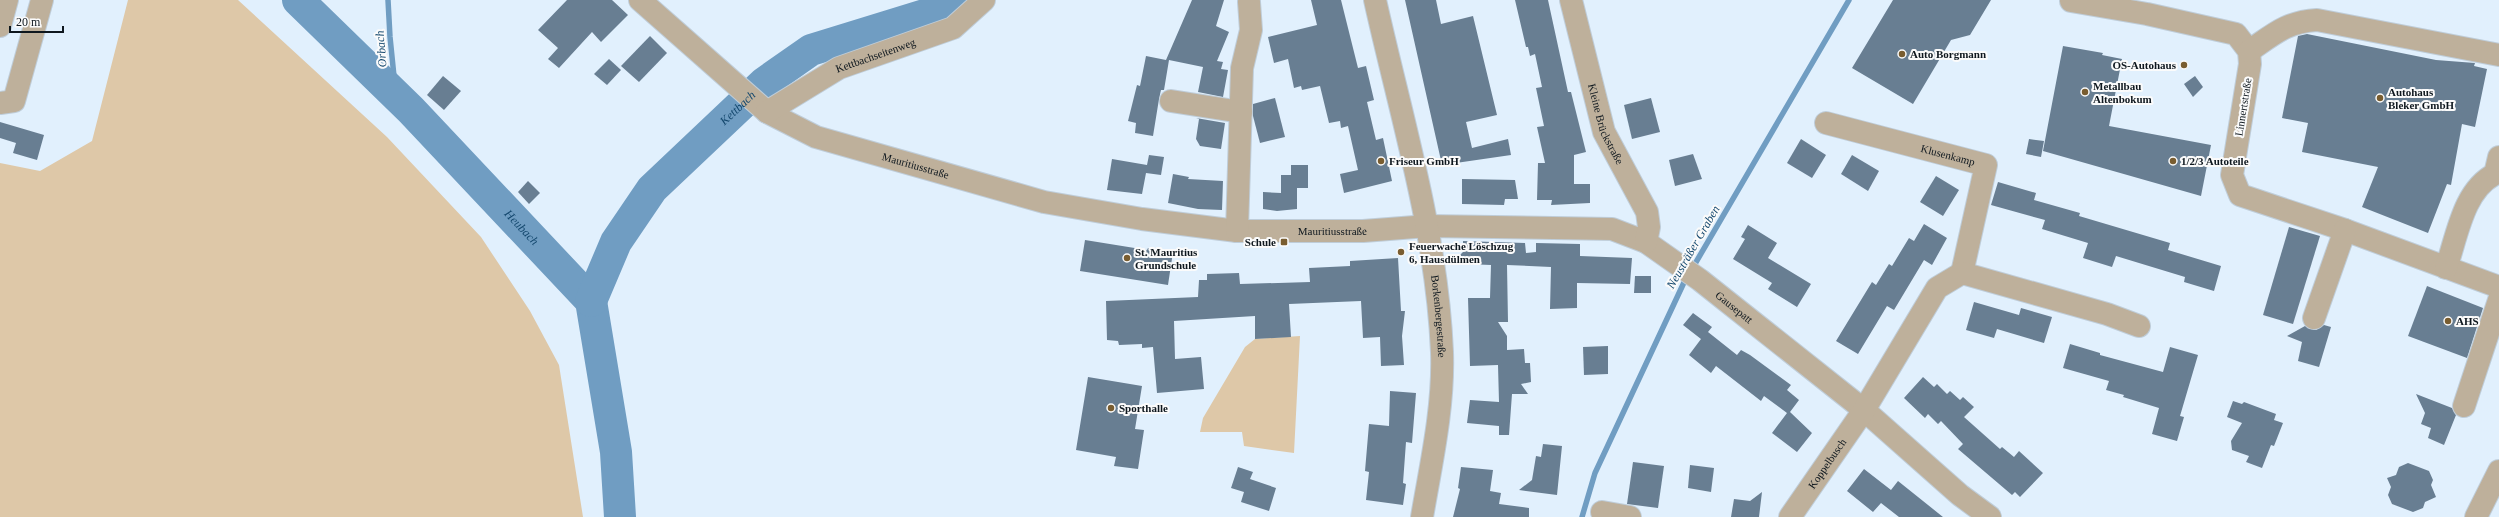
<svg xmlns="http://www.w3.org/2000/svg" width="2499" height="517" font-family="'Times New Roman',serif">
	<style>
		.green { fill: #dec8a8 }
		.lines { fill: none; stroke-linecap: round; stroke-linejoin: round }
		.stream { stroke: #709dc2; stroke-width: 5.5 }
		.river { stroke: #709dc2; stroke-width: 32 }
		.building { fill: #687e92 }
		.minor-casing { stroke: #bfcdd9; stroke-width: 24 }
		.minor { stroke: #beb09b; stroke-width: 22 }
		.poi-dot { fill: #795d30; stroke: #fbfbfb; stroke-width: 1.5 }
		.labels { text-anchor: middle; stroke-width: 4; stroke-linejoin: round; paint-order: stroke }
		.poi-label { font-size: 11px; font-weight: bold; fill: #0e171e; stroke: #fbfbfb; text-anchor: start }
		.street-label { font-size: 11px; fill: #0e171e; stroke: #fbfbfb }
		.water-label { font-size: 12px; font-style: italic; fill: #13476d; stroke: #fbfbfb }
	</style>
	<rect width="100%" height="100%" fill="#e1f0fd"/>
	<g class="green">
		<polygon points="128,0 238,0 387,137 481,237 530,311 559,365 583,517 0,517 0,163 40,171 92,141"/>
		<polygon points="1300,336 1294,453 1244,446 1242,432 1200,432 1203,418 1245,347 1255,339"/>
	</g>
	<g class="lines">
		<g class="stream">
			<polyline points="388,0 390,37 396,96"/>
			<polyline points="1692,269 1849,0"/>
			<polyline points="1582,517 1595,473 1687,276"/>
		</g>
		<g class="river">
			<path id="s1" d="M298,0L411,110L591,301L616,452L620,517"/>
			<path id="s2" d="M591,301L616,242L652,189L764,83L811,50L941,10L952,0"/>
		</g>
	</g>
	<g class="building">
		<polygon points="567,0 612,0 628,15 601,42 592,32 559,68 548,59 558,48 538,30"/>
		<polygon points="1192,0 1224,0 1216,26 1229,32 1217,61 1223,62 1221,69 1228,70 1223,97 1198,92 1203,67 1169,60 1164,90 1161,90 1159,99 1153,136 1135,133 1136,123 1128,121 1137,85 1140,86 1146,56 1166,60"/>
		<polygon points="1311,0 1341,0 1358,68 1366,66 1374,100 1367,102 1376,140 1383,138 1392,181 1344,193 1340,174 1358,170 1348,126 1341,128 1340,121 1329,123 1320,86 1302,90 1301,86 1294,88 1288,59 1274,63 1268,37 1317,25"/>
		<polygon points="1405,0 1436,0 1441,24 1473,16 1497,115 1466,122 1472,148 1508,139 1511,155 1442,165"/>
		<polygon points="1515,0 1548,0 1568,92 1571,92 1586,152 1574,155 1574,184 1590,184 1590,203 1551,205 1552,200 1537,200 1538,163 1545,163 1537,127 1544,126 1536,88 1542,87 1535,54 1530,56 1528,47 1526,47"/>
		<polygon points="1893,0 1991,0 1970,35 1951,40 1913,104 1852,68"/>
		<polygon points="2307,34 2436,60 2475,63 2474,66 2487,69 2475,127 2462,124 2451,185 2447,184 2428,233 2362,207 2378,167 2302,152 2308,123 2282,118 2298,36"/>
		<polygon points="650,36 667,53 639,82 621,66"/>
		<polygon points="2063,46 2103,53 2102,55 2122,59 2109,126 2211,145 2201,196 2043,151"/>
		<polygon points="609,59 621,70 607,85 594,74"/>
		<polygon points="443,76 461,91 444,110 427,95"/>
		<polygon points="2195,76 2203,87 2193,97 2184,84"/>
		<polygon points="1275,98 1285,137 1260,143 1253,116 1253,104"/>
		<polygon points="1651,98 1660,132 1632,139 1624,105"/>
		<polygon points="1196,118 1225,123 1221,149 1200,146 1196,139 1199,119"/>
		<polygon points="0,122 44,135 37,160 13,153 16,143 0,138"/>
		<polygon points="1801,139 1826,155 1812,178 1787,163"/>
		<polygon points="2029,139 2044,141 2041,157 2026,154"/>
		<polygon points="1693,154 1702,179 1675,186 1669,160"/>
		<polygon points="1149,155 1164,157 1161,175 1146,173 1142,194 1107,190 1112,159 1147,165"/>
		<polygon points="1852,155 1879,171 1868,191 1841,174"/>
		<polygon points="1291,165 1308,165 1308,188 1297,188 1297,209 1277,211 1263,209 1263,192 1281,193 1281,175 1291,175"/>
		<polygon points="1173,174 1189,177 1188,179 1223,181 1222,210 1198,209 1168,203"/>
		<polygon points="1936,176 1959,190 1943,216 1920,202"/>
		<polygon points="1462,179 1515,180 1518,199 1505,199 1504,205 1462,204"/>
		<polygon points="528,181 540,193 529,204 518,192"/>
		<polygon points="1998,182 2036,193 2034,200 2080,213 2079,216 2170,243 2168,250 2221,266 2214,291 2184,282 2185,277 2116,256 2112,267 2083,258 2088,243 2042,229 2045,220 1991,205"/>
		<polygon points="1924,224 1947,238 1932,265 1924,260 1894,310 1887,306 1858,354 1836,341 1872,282 1876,285 1889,264 1892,266 1909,238 1914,241"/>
		<polygon points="1748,225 1777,243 1768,258 1811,284 1797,307 1768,289 1772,283 1733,259 1745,239 1741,237"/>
		<polygon points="2289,227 2320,236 2293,324 2263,315"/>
		<polygon points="1085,240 1147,250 1148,248 1173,252 1168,285 1080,271"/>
		<polygon points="1463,241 1525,243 1526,253 1536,252 1536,243 1580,244 1580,256 1632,258 1630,284 1577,283 1577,308 1550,309 1551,267 1507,265 1508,322 1498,322 1507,336 1507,350 1524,349 1525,363 1530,363 1531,382 1521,384 1528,394 1512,394 1509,435 1499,435 1499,426 1467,423 1470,400 1499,402 1498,365 1470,366 1468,298 1490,298 1491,265 1465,264 1458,257 1463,252"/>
		<polygon points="1398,258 1401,311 1405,311 1402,336 1404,365 1381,366 1380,337 1363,338 1361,301 1289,304 1291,337 1255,339 1255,316 1174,321 1175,359 1201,357 1204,389 1157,393 1153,347 1142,348 1142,344 1119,345 1118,341 1107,340 1106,301 1198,297 1199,280 1207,280 1207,274 1239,273 1240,284 1310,282 1309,268 1350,266 1350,261"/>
		<polygon points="1635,276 1651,276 1651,293 1634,293"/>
		<polygon points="2427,286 2483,308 2467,358 2408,336"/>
		<polygon points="1974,302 2019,315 2021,308 2052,317 2044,343 1997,329 1994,338 1966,330"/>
		<polygon points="1693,313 1712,327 1708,332 1737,355 1741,350 1750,355 1791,385 1787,390 1799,400 1790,412 1812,433 1797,452 1772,433 1787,413 1764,396 1761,401 1716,366 1711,373 1689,355 1701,339 1683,325"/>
		<polygon points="2324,325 2331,327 2319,367 2298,361 2302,342 2287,336 2305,326 2316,330"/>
		<polygon points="2070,344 2100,353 2100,355 2163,372 2170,347 2198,355 2180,416 2184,417 2177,441 2152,434 2159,408 2123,397 2124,395 2106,390 2109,381 2063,368"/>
		<polygon points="1608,346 1608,374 1584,375 1583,347"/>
		<polygon points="1088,377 1142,386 1135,429 1144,430 1138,469 1114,466 1116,457 1076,450"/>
		<polygon points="1923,377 1934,387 1937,384 1947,394 1950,391 1960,400 1963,397 1974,407 1964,417 2000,449 2002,447 2014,457 2019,451 2043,473 2020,497 2015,492 2012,495 1958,449 1963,444 1941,421 1938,424 1928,414 1925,418 1904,398"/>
		<polygon points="1390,391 1416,393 1412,443 1406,442 1403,483 1406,484 1403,505 1366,500 1369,472 1365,471 1369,424 1389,426"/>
		<polygon points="2416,394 2452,408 2456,415 2444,445 2428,438 2431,428 2421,424 2425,413"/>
		<polygon points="2233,401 2242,404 2244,402 2276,414 2274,420 2283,423 2274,446 2271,445 2262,468 2246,462 2249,456 2232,450 2231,441 2242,423 2227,417"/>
		<polygon points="1543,444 1562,446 1557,495 1519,490 1532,480 1536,456 1541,457"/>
		<polygon points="1633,462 1664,466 1658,508 1627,504"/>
		<polygon points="2408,463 2429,471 2433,480 2431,485 2436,497 2425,502 2423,508 2413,512 2392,504 2388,495 2391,487 2387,478 2396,475 2399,467"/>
		<polygon points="1690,465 1714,468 1711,492 1688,488"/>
		<polygon points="1238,467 1253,472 1250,479 1276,488 1269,511 1241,502 1244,492 1231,488"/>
		<polygon points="1461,467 1493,470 1490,491 1501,493 1499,504 1529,508 1529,517 1453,517 1460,489 1458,488"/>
		<polygon points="1864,469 1891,490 1898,481 1943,517 1899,517 1881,503 1873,512 1847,491"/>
		<polygon points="1762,492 1759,517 1731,517 1734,499 1750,501"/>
	</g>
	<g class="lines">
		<defs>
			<g id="minor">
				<path id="s3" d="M640,0L767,112L816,137L1044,202L1142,219L1237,231H1363L1428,226L1612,229L1646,242L1700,280L1864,410L1960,495L1990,517"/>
				<path id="s4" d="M1375,0C1401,117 1437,232 1442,352C1444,407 1431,464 1422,517"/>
				<path id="s5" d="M1571,0L1604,132L1647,212L1649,227L1646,242"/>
				<polyline points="2071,1 2147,14 2236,34 2249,51 2250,64 2232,175 2240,195 2345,230 2499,287"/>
				<polyline points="0,26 7,0"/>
				<path d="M2249,51C2274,34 2286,22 2317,20L2499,55"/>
				<polyline points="1171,101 1241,112"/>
				<polyline points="0,103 14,101 42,0"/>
				<path id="s6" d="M767,112L839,68L953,28L984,0"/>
				<path id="s7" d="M1826,123L1986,165L1962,273"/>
				<polyline points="1237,231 1242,68 1251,30 1249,2"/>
				<path d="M2446,268C2457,237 2463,190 2495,174L2499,157"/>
				<polyline points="2314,318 2345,230"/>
				<polyline points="2464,406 2499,300"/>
				<polyline points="1602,512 1630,517"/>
				<path id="s8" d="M1790,517L1864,410L1937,288L1962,273L2107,314L2139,326"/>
				<polyline points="2476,517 2499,471"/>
			</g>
		</defs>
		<use href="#minor" class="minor-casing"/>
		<use href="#minor" class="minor"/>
	</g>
	<g class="poi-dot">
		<circle cx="1902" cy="54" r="4"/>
		<circle cx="2184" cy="65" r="4"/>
		<circle cx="2085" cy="92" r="4"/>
		<circle cx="2380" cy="98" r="4"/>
		<circle cx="1381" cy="161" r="4"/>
		<circle cx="2173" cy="161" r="4"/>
		<rect x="1280" y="238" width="8" height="8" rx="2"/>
		<circle cx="1401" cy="252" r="4"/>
		<circle cx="1127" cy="258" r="4"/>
		<circle cx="2448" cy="321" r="4"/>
		<circle cx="1111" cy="408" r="4"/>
	</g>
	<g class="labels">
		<g class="poi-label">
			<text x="1910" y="58">Auto Borgmann</text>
			<text x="2176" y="69" text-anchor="end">OS-Autohaus</text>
			<text x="2093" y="90">Metallbau<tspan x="2093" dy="13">Altenbokum</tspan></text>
			<text x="2388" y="96">Autohaus<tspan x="2388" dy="13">Bleker GmbH</tspan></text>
			<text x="1389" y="165">Friseur GmbH</text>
			<text x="2181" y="165">1/2/3 Autoteile</text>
			<text x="1276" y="246" text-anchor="end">Schule</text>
			<text x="1409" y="250">Feuerwache Löschzug<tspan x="1409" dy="13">6, Hausdülmen</tspan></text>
			<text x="1135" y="256">St. Mauritius<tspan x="1135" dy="13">Grundschule</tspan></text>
			<text x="2456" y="325">AHS</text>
			<text x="1119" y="412">Sporthalle</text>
		</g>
		<g class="street-label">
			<text dy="4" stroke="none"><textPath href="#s6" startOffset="123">Kettbachseitenweg</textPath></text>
			<text transform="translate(2243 107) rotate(-81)" y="4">Linnertstraße</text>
			<text dy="4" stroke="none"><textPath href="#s5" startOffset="129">Kleine Brückstraße</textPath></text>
			<text dy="4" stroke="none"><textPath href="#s7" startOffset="126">Klusenkamp</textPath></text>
			<text dy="4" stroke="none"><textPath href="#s3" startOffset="328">Mauritiusstraße</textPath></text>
			<text dy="4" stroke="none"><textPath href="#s3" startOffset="752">Mauritiusstraße</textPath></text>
			<text dy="4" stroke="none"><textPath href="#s3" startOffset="1178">Gausepatt</textPath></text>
			<text dy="4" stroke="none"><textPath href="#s4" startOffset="323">Borkenbergestraße</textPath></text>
			<text dy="4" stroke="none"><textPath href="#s8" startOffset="65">Koppelbusch</textPath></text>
		</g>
		<g class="water-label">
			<text transform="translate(381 49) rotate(-95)" y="4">Orbach</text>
			<text dy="4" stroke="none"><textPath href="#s2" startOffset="246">Kettbach</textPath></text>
			<text dy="4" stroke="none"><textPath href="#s1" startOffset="319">Heubach</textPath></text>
			<text transform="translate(1693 247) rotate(-60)" y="4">Neusträßer Graben</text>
		</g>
	</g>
	<path d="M10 26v6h53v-6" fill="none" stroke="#0e171e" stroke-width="2"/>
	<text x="16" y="26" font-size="12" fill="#0e171e" stroke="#fbfbfb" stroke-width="3" paint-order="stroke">20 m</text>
</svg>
